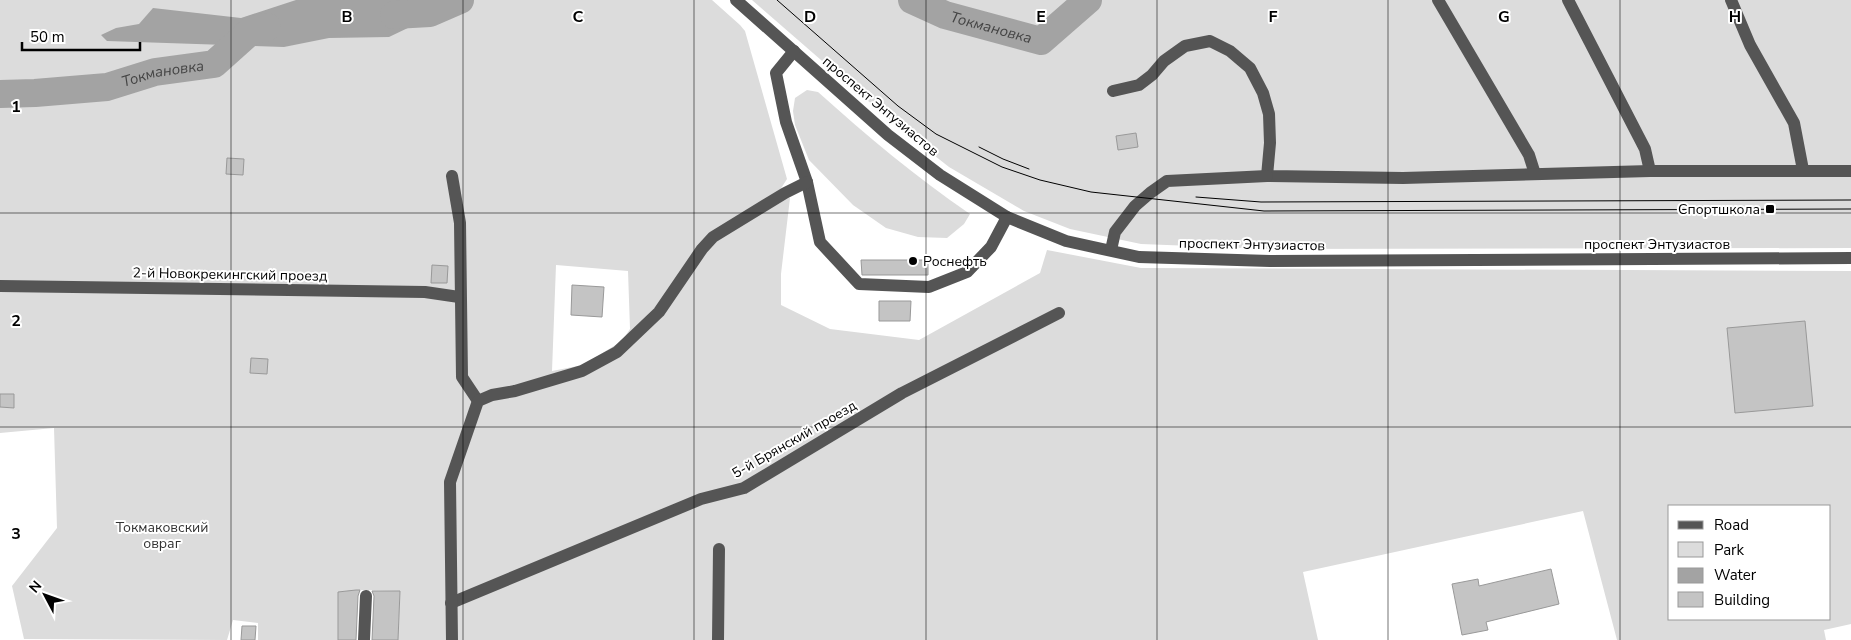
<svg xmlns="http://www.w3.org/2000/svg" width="1851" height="640" font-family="'Nunito Sans',sans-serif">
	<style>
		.green { fill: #dcdcdc; fill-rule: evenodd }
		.water { fill: #a3a3a3 }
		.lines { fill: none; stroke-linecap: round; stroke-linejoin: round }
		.river { stroke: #a3a3a3; stroke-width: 28 }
		.building { fill: #c4c4c4; stroke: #999 }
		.minor { stroke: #555; stroke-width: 12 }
		.tram { stroke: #000; stroke-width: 1 }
		.grid { fill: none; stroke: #000; stroke-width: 1; stroke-opacity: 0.55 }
		.poi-dot { fill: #000; stroke: #fff; stroke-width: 2 }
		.labels { text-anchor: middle; stroke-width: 4; stroke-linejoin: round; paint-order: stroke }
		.street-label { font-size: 14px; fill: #000; stroke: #fff }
		.poi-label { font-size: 14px; fill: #000; stroke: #fff; text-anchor: end }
		.park-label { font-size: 14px; fill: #333; stroke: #fff }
		.water-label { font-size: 15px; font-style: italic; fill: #444; stroke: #fff }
		.grid-label { font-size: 16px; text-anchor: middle; font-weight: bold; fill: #000; stroke: #fff; stroke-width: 4; stroke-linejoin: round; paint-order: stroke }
	</style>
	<rect width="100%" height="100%" fill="#fff"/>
	<g class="green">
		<path d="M0,0H712L740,25L745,31L787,179L778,193L790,198L781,274V305L830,329L919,340L1040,273L1047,250L1141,268L1851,271V624L1824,630L1826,640H1617L1583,511L1303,572L1318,640H398L400,591L360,590L338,592V640H258V623L233,620L227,640L24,639L12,586L57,528L54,428L0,433ZM556,265L628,271L630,329L622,341L583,365L552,371ZM1670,506H1830V619H1670Z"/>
		<polygon points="752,0 1851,0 1851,248 1270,249 1141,244 1070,229 1024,211 949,167 897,126"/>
		<path d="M807,90L818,92C867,136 916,177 970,214L964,224L947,238L918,237L886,228L853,205L809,160L795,125L793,111L795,98Z"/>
	</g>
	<polygon class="water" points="296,0 421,0 430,13 427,22 412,26 389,37 329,38 284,47 107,41 101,35 116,28 139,24 153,8 241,18"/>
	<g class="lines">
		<g class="river">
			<path id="s1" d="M912,0L945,15L1041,41L1088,0"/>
			<polyline points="394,15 430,13 460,0"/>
			<path id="s2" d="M0,94L35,93L107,87L155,72L214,64L252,30L267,27"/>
		</g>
	</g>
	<g class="building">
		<polygon points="1136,133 1138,147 1118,150 1116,136"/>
		<polygon points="227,158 244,159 243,175 226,174"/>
		<polygon points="861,260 928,260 928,275 862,275"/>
		<polygon points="432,265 448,266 447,283 431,283"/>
		<polygon points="572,285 604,287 602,317 571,315"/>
		<polygon points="879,301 911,301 910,321 879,321"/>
		<polygon points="1805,321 1813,406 1735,413 1727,328"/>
		<polygon points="251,358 268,359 267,374 250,373"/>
		<polygon points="0,394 14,394 14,408 0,407"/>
		<polygon points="1551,569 1559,604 1486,622 1488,630 1462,635 1452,584 1478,579 1479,586"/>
		<polygon points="356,590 360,590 358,596 356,640 338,640 338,592"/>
		<polygon points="372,591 400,591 398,640 372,640 374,596"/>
		<polygon points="242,626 256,626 255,640 241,640"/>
	</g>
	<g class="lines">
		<g class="minor">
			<polyline points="736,0 888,135 940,175 1007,217 1066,241 1139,257 1270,261 1851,258"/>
			<polyline points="1438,0 1529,155 1535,174"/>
			<polyline points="1568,0 1645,149 1650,171"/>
			<polyline points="1731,0 1750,45 1794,123 1803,170"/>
			<polyline points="794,51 776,73 786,122 807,182 820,242 859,284 929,287 967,272 991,247 1007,217"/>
			<polyline points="1113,91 1139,85 1152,75 1164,61 1185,46 1210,41 1230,51 1250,68 1263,93 1269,114 1270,143 1267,176 1403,178 1650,171 1851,171"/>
			<polyline points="452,176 460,223 462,377 478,401"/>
			<polyline points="1111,250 1115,232 1135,206 1150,193 1167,181 1267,176"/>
			<polyline points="0,286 425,292 459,297"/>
			<polyline points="451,603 701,499 744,488 902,393 1059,313"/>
			<polyline points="364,640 366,596"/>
			<polyline points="452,640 450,482 478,401 492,395 515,391 582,371 617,352 659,312 702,249 713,237 785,193 807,182"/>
			<polyline points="718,640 719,549"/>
		</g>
		<g class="tram">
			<polyline points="777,0 898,106 936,134 1002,167 1040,180 1091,192 1264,211 1851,209"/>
			<polyline points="979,147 1003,159 1029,169"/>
			<polyline points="1196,197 1261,202 1851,200"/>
		</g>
	</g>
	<path class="grid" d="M231,0V640M463,0V640M694,0V640M926,0V640M1157,0V640M1388,0V640M1620,0V640M0,213H1851M0,427H1851"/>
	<g class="poi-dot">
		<rect x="1765" y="204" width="10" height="10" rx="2.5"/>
		<circle cx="913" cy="261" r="5"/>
	</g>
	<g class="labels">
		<g class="street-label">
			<text transform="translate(881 106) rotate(40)" y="5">проспект Энтузиастов</text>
			<text transform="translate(1252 244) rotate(1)" y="5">проспект Энтузиастов</text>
			<text x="1657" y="249">проспект Энтузиастов</text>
			<text transform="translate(230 274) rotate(1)" y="5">2-й Новокрекингский проезд</text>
			<text transform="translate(794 439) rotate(-30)" y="5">5-й Брянский проезд</text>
		</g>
		<g class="poi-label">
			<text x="1760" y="214">Спортшкола</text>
			<text x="923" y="266" text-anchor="start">Роснефть</text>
		</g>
		<g class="park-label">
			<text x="162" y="532">Токмаковский<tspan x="162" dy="16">овраг</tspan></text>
		</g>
		<g class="water-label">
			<text dy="5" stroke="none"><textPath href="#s1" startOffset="84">Токмановка</textPath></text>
			<text dy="5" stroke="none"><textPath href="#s2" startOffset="165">Токмановка</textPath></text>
		</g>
	</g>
	<g class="grid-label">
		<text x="347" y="22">B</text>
		<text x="578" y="22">C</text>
		<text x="810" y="22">D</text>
		<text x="1041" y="22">E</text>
		<text x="1273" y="22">F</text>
		<text x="1504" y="22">G</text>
		<text x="1735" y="22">H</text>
		<text x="16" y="112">1</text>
		<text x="16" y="326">2</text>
		<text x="16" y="539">3</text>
	</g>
	<rect x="1668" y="505" width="162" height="115" fill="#ffffff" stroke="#999999"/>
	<rect x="1678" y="521" width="25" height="8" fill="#555555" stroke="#999999"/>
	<text x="1714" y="530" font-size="15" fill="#000000">Road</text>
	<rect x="1678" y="542" width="25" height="15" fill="#dcdcdc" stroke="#999999"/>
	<text x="1714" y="555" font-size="15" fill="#000000">Park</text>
	<rect x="1678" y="568" width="25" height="15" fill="#a3a3a3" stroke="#999999"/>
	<text x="1714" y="580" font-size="15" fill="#000000">Water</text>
	<rect x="1678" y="592" width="25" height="15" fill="#c4c4c4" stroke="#999999"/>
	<text x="1714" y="605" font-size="15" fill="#000000">Building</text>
	<g transform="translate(45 595) rotate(311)" stroke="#ffffff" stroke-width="4" paint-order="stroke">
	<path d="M0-4L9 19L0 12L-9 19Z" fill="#000000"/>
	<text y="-8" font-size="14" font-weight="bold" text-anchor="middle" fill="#000000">N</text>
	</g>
	<path d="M22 42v8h118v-8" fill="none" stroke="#000000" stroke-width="2.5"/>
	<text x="30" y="42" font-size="15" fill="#000000" stroke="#ffffff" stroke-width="4" paint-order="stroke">50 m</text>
</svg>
